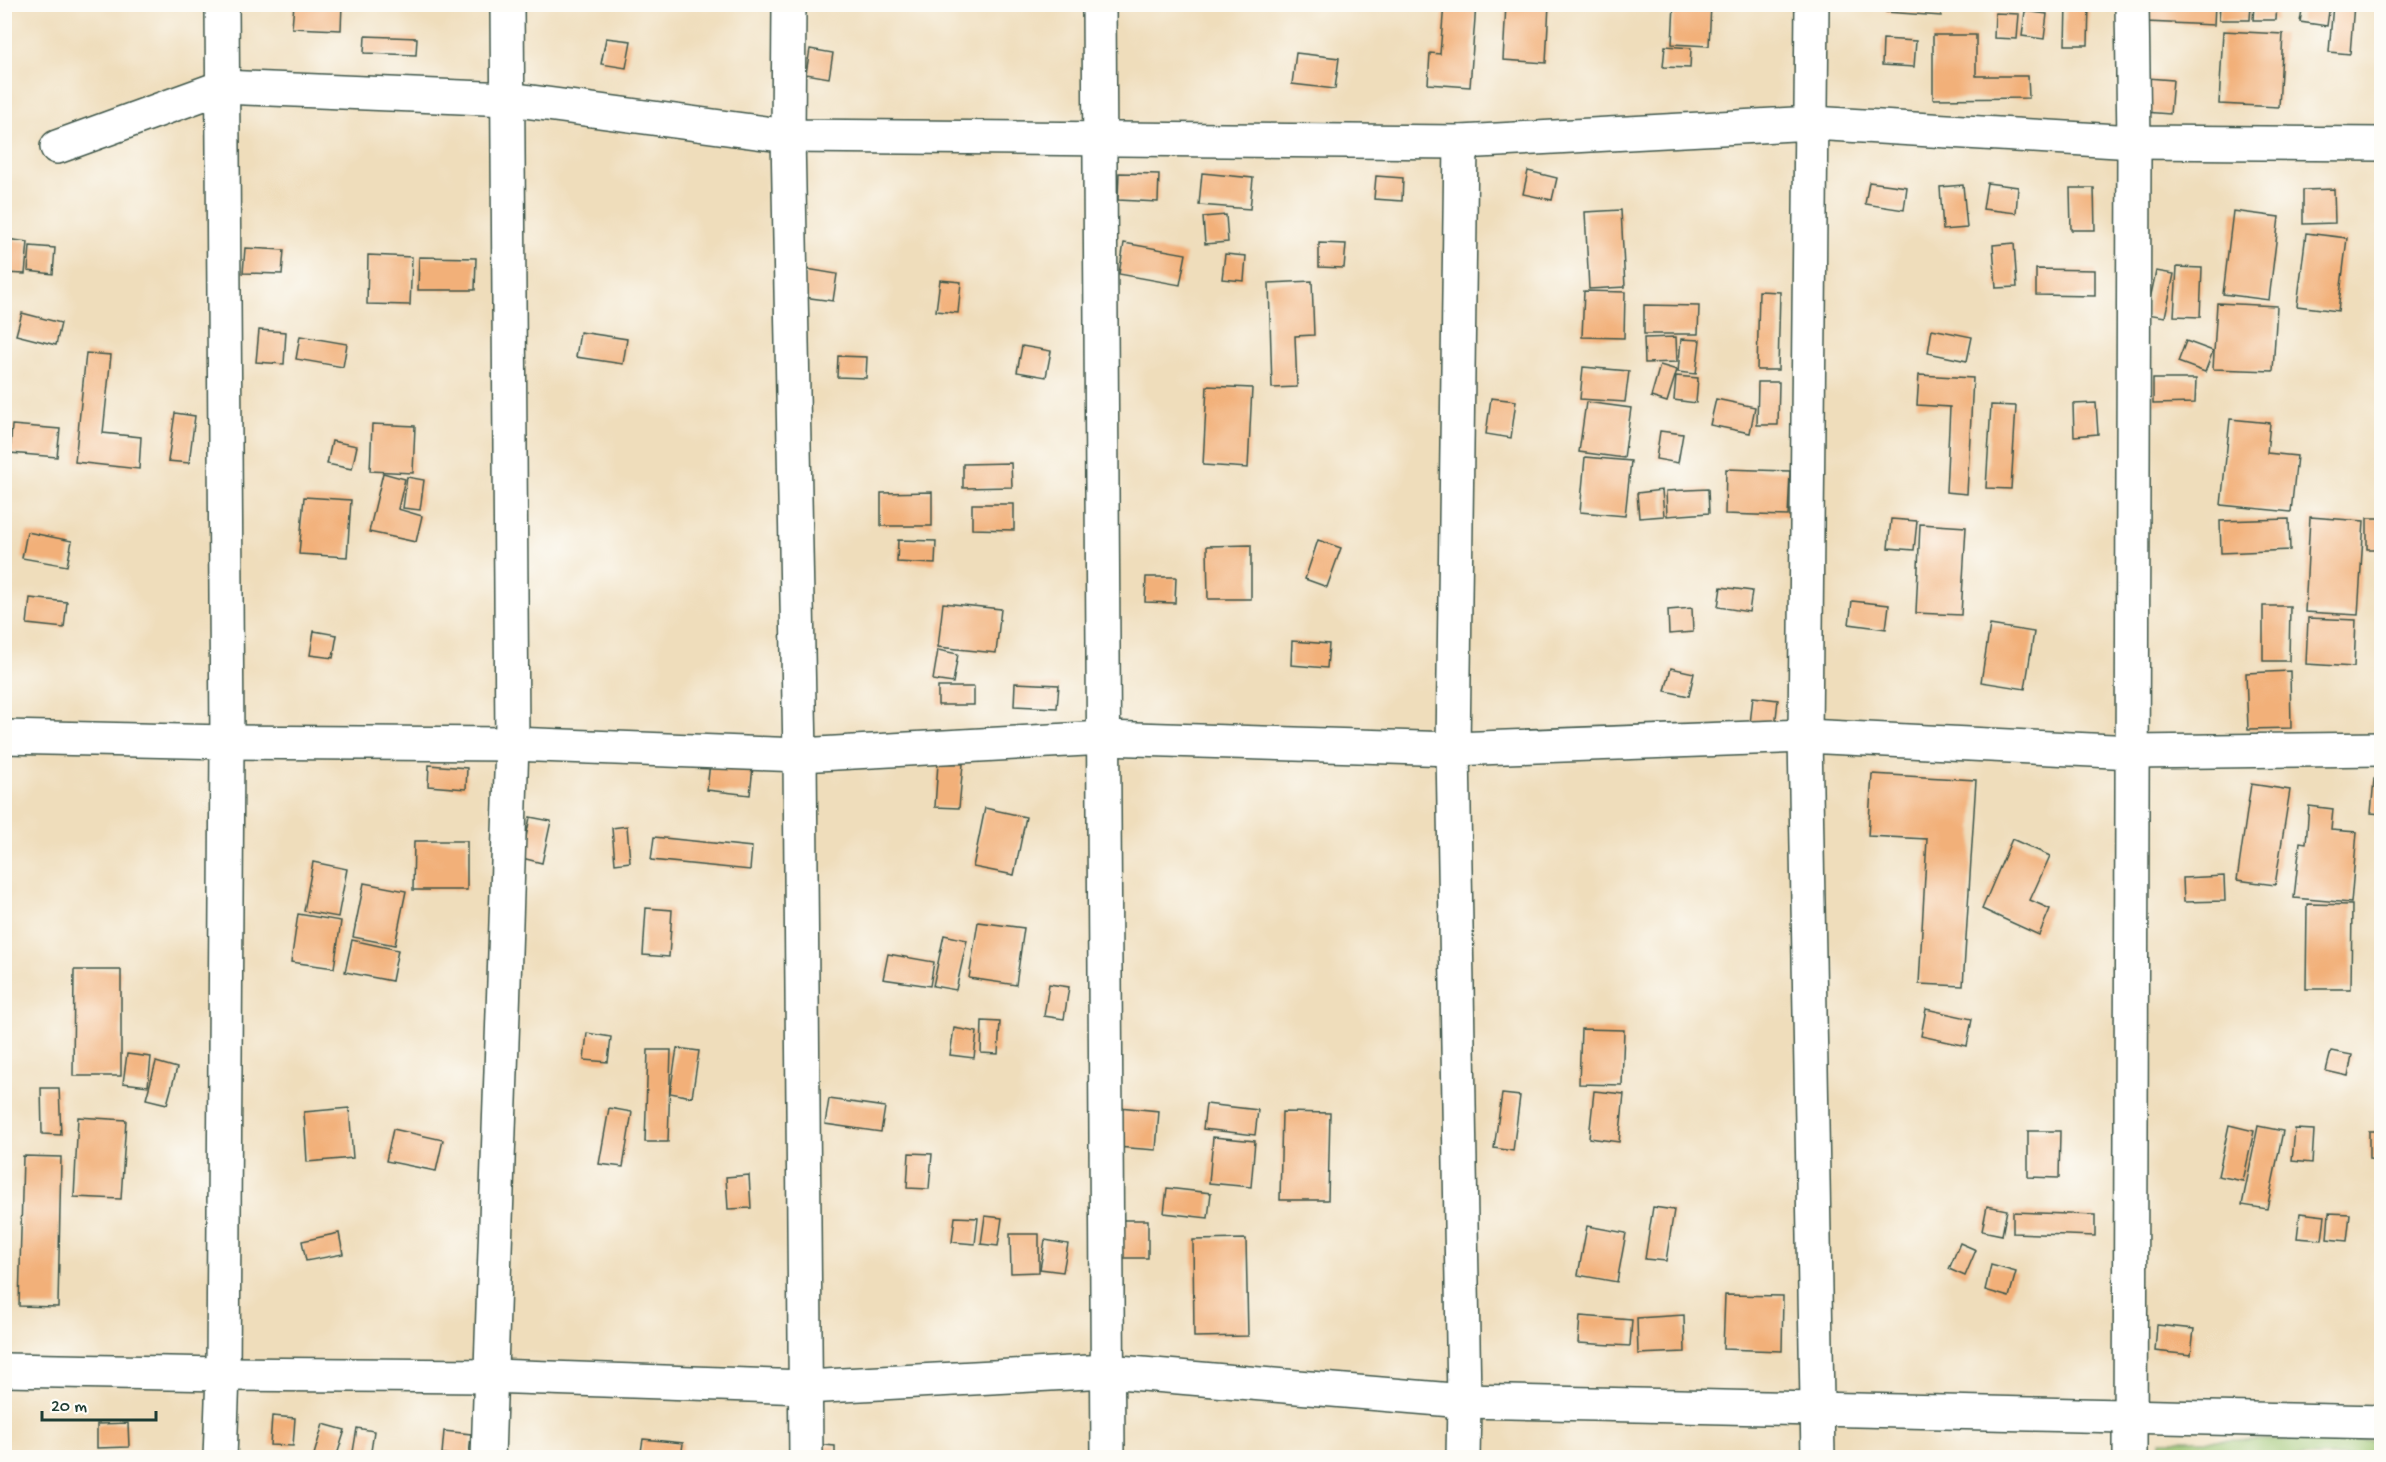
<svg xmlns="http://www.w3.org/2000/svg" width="2386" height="1462" font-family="'Gochi Hand',sans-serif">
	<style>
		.green { fill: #9cc471; stroke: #5e8052; stroke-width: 1.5 }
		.building { fill: #f2b079 }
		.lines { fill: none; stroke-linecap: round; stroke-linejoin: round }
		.minor-casing { stroke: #3e5548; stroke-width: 36 }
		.minor { stroke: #fff; stroke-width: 33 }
	</style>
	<rect width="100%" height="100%" fill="#fdfcf7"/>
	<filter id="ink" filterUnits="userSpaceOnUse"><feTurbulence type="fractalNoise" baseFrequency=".0167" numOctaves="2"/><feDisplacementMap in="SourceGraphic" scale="12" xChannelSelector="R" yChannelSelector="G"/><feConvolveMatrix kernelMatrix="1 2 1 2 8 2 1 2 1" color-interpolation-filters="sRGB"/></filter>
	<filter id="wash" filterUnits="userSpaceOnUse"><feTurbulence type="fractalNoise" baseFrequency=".008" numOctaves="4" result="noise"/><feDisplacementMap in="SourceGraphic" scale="24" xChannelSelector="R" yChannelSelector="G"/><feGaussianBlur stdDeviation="1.35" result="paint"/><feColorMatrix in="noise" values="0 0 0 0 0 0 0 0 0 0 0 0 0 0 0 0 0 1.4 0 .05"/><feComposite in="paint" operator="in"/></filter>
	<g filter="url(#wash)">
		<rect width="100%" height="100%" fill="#efddbb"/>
		<rect class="green" x="2161" y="1440" width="220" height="17"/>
		<g id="blocks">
			<g class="building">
				<polygon points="294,4 342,4 341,30 292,28"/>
				<polygon points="1444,4 1476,4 1470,87 1428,84 1430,53 1440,54"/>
				<polygon points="1506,4 1549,4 1546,63 1503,60"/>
				<polygon points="1674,4 1711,4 1709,46 1672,44"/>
				<polygon points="1886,4 1942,4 1941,16 1886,12"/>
				<polygon points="2066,4 2089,4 2088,45 2065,45"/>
				<polygon points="2147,4 2215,4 2214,25 2146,22"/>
				<polygon points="2220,4 2251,4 2250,20 2219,20"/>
				<polygon points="2254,4 2277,4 2276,20 2253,20"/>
				<polygon points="2303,4 2330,4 2327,26 2300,22"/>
				<polygon points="2333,4 2354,4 2350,54 2329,52"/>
				<polygon points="2025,11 2047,14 2044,39 2022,36"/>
				<polygon points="1995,13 2019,14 2017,39 1994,38"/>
				<polygon points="2223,31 2283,34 2279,107 2219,104"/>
				<polygon points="1933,35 1976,35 1976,76 2028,76 2029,98 1933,99"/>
				<polygon points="365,36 417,38 416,55 364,53"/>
				<polygon points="606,38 631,41 626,68 601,64"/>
				<polygon points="1883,39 1916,41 1914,67 1882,65"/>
				<polygon points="1665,46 1691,48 1690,68 1663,67"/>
				<polygon points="810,49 833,53 829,78 806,74"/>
				<polygon points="1296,53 1339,58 1335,89 1292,84"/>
				<polygon points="2134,77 2173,80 2170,114 2131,111"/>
				<polygon points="1528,171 1557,178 1552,200 1523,194"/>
				<polygon points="1119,173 1159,174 1158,202 1118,200"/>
				<polygon points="1202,173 1253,178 1250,209 1199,205"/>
				<polygon points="1376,176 1403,178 1402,201 1374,199"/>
				<polygon points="1869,182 1907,187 1904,210 1865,204"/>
				<polygon points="1987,183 2018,187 2016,213 1983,209"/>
				<polygon points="1963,185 1967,228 1943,230 1940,187"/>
				<polygon points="2070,188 2094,188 2095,230 2071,230"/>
				<polygon points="2334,189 2335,223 2303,224 2303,190"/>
				<polygon points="1621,210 1625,287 1589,289 1585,212"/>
				<polygon points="2233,211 2279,217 2269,300 2223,294"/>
				<polygon points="1226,215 1228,242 1205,244 1203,217"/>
				<polygon points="2306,233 2347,238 2338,311 2297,306"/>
				<polygon points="6,239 28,242 25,274 4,273"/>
				<polygon points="1124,243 1186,254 1180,285 1119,274"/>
				<polygon points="1319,243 1346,244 1344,268 1319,267"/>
				<polygon points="2014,243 2017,287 1996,288 1993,245"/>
				<polygon points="30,246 55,248 53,274 28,271"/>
				<polygon points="245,248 284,250 282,274 243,273"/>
				<polygon points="1225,254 1246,256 1244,281 1222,279"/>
				<polygon points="368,255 412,257 410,305 367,304"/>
				<polygon points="419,257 476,258 475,290 418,290"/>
				<polygon points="2177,267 2202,268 2200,317 2174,316"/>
				<polygon points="807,269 837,274 833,301 803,297"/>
				<polygon points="2036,269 2095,270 2095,296 2036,295"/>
				<polygon points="2156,271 2174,274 2165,317 2147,314"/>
				<polygon points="940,280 961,282 958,313 936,311"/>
				<polygon points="1312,281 1314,335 1295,336 1297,387 1272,388 1269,283"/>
				<polygon points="1584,291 1625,292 1624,338 1582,337"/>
				<polygon points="1759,291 1780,292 1778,370 1757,370"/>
				<polygon points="2217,303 2277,306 2273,371 2213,369"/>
				<polygon points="1644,305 1699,306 1698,334 1644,334"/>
				<polygon points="22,313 61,323 56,345 16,335"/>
				<polygon points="1932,329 1972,337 1967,361 1928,353"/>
				<polygon points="259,330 286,332 284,364 256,362"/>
				<polygon points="580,332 627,339 623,364 576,357"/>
				<polygon points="300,336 347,344 343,367 296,359"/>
				<polygon points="1676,337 1677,362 1645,363 1644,338"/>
				<polygon points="1681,339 1700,340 1696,374 1678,372"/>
				<polygon points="2186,341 2213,351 2205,372 2178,362"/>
				<polygon points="1022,346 1051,351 1046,377 1017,372"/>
				<polygon points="86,353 111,355 103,433 141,437 139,469 75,462"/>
				<polygon points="838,356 867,357 866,378 837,377"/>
				<polygon points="1660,365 1677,370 1667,402 1651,397"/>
				<polygon points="1583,367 1629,371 1625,402 1580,399"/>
				<polygon points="1919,375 1973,378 1967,494 1946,492 1950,407 1917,405"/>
				<polygon points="1676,376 1698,378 1696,403 1674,400"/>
				<polygon points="2153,379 2196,379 2195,403 2153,404"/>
				<polygon points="1758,382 1779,382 1778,425 1757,425"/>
				<polygon points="1207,386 1252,388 1248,468 1203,465"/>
				<polygon points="1491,398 1516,401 1511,438 1486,434"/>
				<polygon points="1716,399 1755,407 1750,433 1710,425"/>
				<polygon points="1586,402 1631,408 1624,458 1579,452"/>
				<polygon points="2096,403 2098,434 2074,436 2073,404"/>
				<polygon points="1991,405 2016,406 2011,489 1986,488"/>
				<polygon points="175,413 195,416 189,463 168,461"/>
				<polygon points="2230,419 2270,423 2267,453 2297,456 2291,512 2221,505"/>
				<polygon points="372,424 415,426 413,473 370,471"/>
				<polygon points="12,425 60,429 57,457 10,453"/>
				<polygon points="1660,431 1683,434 1678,463 1656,459"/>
				<polygon points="332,441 357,446 352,469 327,464"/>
				<polygon points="1585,457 1631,461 1625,516 1580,512"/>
				<polygon points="1011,463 1012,487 963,488 963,464"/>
				<polygon points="1726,469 1790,471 1788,516 1725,514"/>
				<polygon points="383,473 405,479 398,509 422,516 416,542 369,532"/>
				<polygon points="407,477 424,480 420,510 403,508"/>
				<polygon points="1708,489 1709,513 1667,516 1666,491"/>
				<polygon points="1662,490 1664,516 1639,518 1637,493"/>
				<polygon points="932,492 932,526 881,526 881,493"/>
				<polygon points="304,497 351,500 347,557 299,554"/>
				<polygon points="972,504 1014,504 1014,530 972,529"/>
				<polygon points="2310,517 2364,521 2358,615 2305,612"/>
				<rect x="2367" y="518" width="15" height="31"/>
				<polygon points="1891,519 1917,521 1914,550 1888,548"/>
				<polygon points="2289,519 2290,550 2221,553 2220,521"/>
				<polygon points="1920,524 1966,527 1961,615 1916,613"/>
				<polygon points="27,532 72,541 67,566 22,558"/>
				<polygon points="898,540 936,541 935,564 897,562"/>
				<polygon points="1318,540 1341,548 1327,587 1305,579"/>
				<polygon points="1251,545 1251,599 1208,599 1207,546"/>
				<polygon points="1146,577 1176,577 1175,603 1145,602"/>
				<polygon points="1721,587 1752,591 1749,612 1718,607"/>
				<polygon points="30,598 67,602 64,628 27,624"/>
				<polygon points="1852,601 1889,605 1886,629 1849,624"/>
				<polygon points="943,603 1001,609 996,653 938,647"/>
				<polygon points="2263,606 2290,606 2289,661 2263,661"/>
				<polygon points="1692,608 1693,632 1669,634 1668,610"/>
				<polygon points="2308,618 2356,620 2354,667 2306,664"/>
				<polygon points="1990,625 2034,632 2025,689 1981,682"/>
				<polygon points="314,631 337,635 333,658 310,655"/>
				<polygon points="1292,641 1329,644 1327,668 1291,665"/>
				<polygon points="938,650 958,654 953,683 933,680"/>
				<polygon points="1671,668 1694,673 1689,696 1665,691"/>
				<polygon points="2290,671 2291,728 2248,729 2246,673"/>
				<polygon points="1015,683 1059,685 1057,708 1014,706"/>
				<rect x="938" y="687" width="36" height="18"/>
				<polygon points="1753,697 1778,700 1775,727 1750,724"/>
				<polygon points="711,753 754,757 750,795 707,790"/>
				<polygon points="938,763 963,764 959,808 935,807"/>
				<polygon points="429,765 467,768 466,789 428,786"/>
				<polygon points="1872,774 1976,780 1963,986 1919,984 1927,839 1868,836"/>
				<polygon points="2374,779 2382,780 2382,814 2371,813"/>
				<polygon points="2251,784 2290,790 2275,885 2237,880"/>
				<polygon points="2309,806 2333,809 2331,830 2357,832 2351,903 2294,898 2300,842 2306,843"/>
				<polygon points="985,808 1026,817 1014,875 973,867"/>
				<polygon points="530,817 551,821 542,863 522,858"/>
				<polygon points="627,826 630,862 615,864 612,828"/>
				<polygon points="654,837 752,847 750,870 651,860"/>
				<polygon points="2012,839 2050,856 2030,900 2050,909 2039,935 1982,909"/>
				<polygon points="414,841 467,841 467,890 413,890"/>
				<polygon points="313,862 347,869 338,917 304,911"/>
				<polygon points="2224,876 2225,901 2184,902 2183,878"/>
				<polygon points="364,883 406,891 395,945 353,937"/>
				<polygon points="2307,904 2352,905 2351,989 2306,989"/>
				<polygon points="646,908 672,910 669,957 643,955"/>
				<polygon points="298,914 341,921 334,968 291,962"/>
				<polygon points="978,922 1024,928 1016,985 969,978"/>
				<polygon points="944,935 967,940 956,990 933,986"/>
				<polygon points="352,940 398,950 392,981 345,972"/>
				<polygon points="888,954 934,962 930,986 883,979"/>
				<polygon points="74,970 121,970 121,1076 73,1076"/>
				<polygon points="1049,984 1069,987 1064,1019 1044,1016"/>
				<polygon points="1926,1009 1972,1019 1967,1046 1921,1036"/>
				<polygon points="982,1021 1000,1022 998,1054 981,1053"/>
				<polygon points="954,1028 977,1032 974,1058 950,1055"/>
				<polygon points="1581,1029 1624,1030 1622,1085 1579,1084"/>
				<polygon points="587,1033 611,1037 608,1062 584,1060"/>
				<polygon points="677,1048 699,1051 692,1097 670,1093"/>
				<polygon points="648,1050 671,1050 668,1142 645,1142"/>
				<polygon points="2331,1051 2352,1055 2348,1076 2326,1071"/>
				<polygon points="127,1054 151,1057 148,1086 123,1083"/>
				<polygon points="156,1062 177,1068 167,1104 146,1099"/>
				<polygon points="41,1088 59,1088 61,1135 42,1134"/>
				<polygon points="1594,1091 1624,1094 1619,1142 1589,1138"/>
				<polygon points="1502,1094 1520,1096 1513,1151 1494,1148"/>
				<polygon points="829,1099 885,1107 881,1132 825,1124"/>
				<polygon points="1206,1104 1258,1110 1255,1135 1203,1129"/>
				<polygon points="1119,1107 1159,1111 1156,1150 1116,1147"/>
				<polygon points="349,1108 353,1158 307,1162 304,1112"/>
				<polygon points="609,1108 632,1112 623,1167 599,1164"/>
				<polygon points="1282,1112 1330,1113 1328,1200 1280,1200"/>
				<polygon points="78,1117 126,1120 121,1199 74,1197"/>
				<polygon points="2229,1125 2254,1131 2243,1181 2218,1176"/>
				<polygon points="2258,1126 2283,1131 2267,1209 2242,1205"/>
				<polygon points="393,1129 443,1140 436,1171 386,1161"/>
				<polygon points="2295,1129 2314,1130 2312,1163 2292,1161"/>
				<polygon points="2028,1131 2060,1131 2059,1178 2028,1177"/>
				<polygon points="2369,1131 2382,1131 2382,1160 2369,1159"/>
				<polygon points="1213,1137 1255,1141 1251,1187 1209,1183"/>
				<polygon points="909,1153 932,1154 929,1189 907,1188"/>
				<polygon points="23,1156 61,1157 58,1307 19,1306"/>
				<polygon points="749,1175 751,1208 728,1209 726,1177"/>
				<polygon points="1167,1188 1211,1193 1208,1218 1164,1213"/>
				<polygon points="1987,1206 2007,1210 2002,1235 1982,1231"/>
				<polygon points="1653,1207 1674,1210 1666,1261 1645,1259"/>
				<polygon points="2013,1212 2095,1215 2095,1236 2013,1233"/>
				<polygon points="2300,1213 2325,1216 2322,1240 2297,1238"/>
				<polygon points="2329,1213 2350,1214 2347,1241 2327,1239"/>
				<polygon points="985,1216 1002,1218 998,1246 981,1244"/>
				<polygon points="955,1217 978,1218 975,1244 952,1242"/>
				<rect x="1120" y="1220" width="28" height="38"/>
				<polygon points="1587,1226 1626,1233 1617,1282 1578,1275"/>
				<polygon points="339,1233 343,1254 306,1261 302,1241"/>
				<polygon points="1010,1234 1039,1234 1039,1272 1011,1273"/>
				<polygon points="1246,1239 1248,1336 1194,1337 1193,1240"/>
				<polygon points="1045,1240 1068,1244 1063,1272 1040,1269"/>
				<polygon points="1960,1243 1976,1250 1965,1276 1949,1269"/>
				<polygon points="1991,1265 2016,1272 2009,1297 1985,1290"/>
				<polygon points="1725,1295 1783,1296 1782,1351 1723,1349"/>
				<polygon points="1684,1315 1685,1352 1638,1354 1637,1318"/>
				<polygon points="1580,1316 1632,1320 1630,1346 1578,1343"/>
				<polygon points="2157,1325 2194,1329 2191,1355 2155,1351"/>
				<polygon points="272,1416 295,1418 293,1446 270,1445"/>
				<polygon points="128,1423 129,1447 97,1448 97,1424"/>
				<polygon points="323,1424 345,1430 336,1458 313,1458"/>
				<polygon points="357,1428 374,1431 370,1458 352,1458"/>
				<polygon points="444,1431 471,1434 469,1457 442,1454"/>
				<polygon points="643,1439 683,1443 681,1458 640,1458"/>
				<polygon points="813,1444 835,1446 835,1458 811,1458"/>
			</g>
		</g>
	</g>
	<g filter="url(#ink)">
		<use href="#blocks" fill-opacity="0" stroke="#3e5548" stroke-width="1.5"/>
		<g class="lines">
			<defs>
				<g id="minor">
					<polyline points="789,4 788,136 800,755 806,1458"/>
					<polyline points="1099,4 1108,1458"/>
					<polyline points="1812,4 1805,736 1818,1458"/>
					<polyline points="1461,142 1453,749 1464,1401 1463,1458"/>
					<polyline points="57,147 222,87 509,99 788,136 1461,142 1812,123 2134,142 2382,144"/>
					<polyline points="4,737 227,742 512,744 800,755 1104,738 1453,749 1805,736 2133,752 2382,749"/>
					<polyline points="4,1370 223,1374 490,1376 805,1387 1107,1371 1464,1401 2382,1422"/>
					<polyline points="220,1458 223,1374 227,742 222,4"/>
					<polyline points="488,1458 512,744 507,4"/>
					<polyline points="2130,1458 2134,142 2132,4"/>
				</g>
			</defs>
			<use href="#minor" class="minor-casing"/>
			<use href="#minor" class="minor"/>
		</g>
	</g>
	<rect width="2386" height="1462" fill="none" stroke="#fdfcf7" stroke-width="24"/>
	<path d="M42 1411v9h114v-9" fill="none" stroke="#1f3d34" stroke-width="3"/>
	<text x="51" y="1411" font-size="18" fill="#1f3d34" stroke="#fdfcf7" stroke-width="4.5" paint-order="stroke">20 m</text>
</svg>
